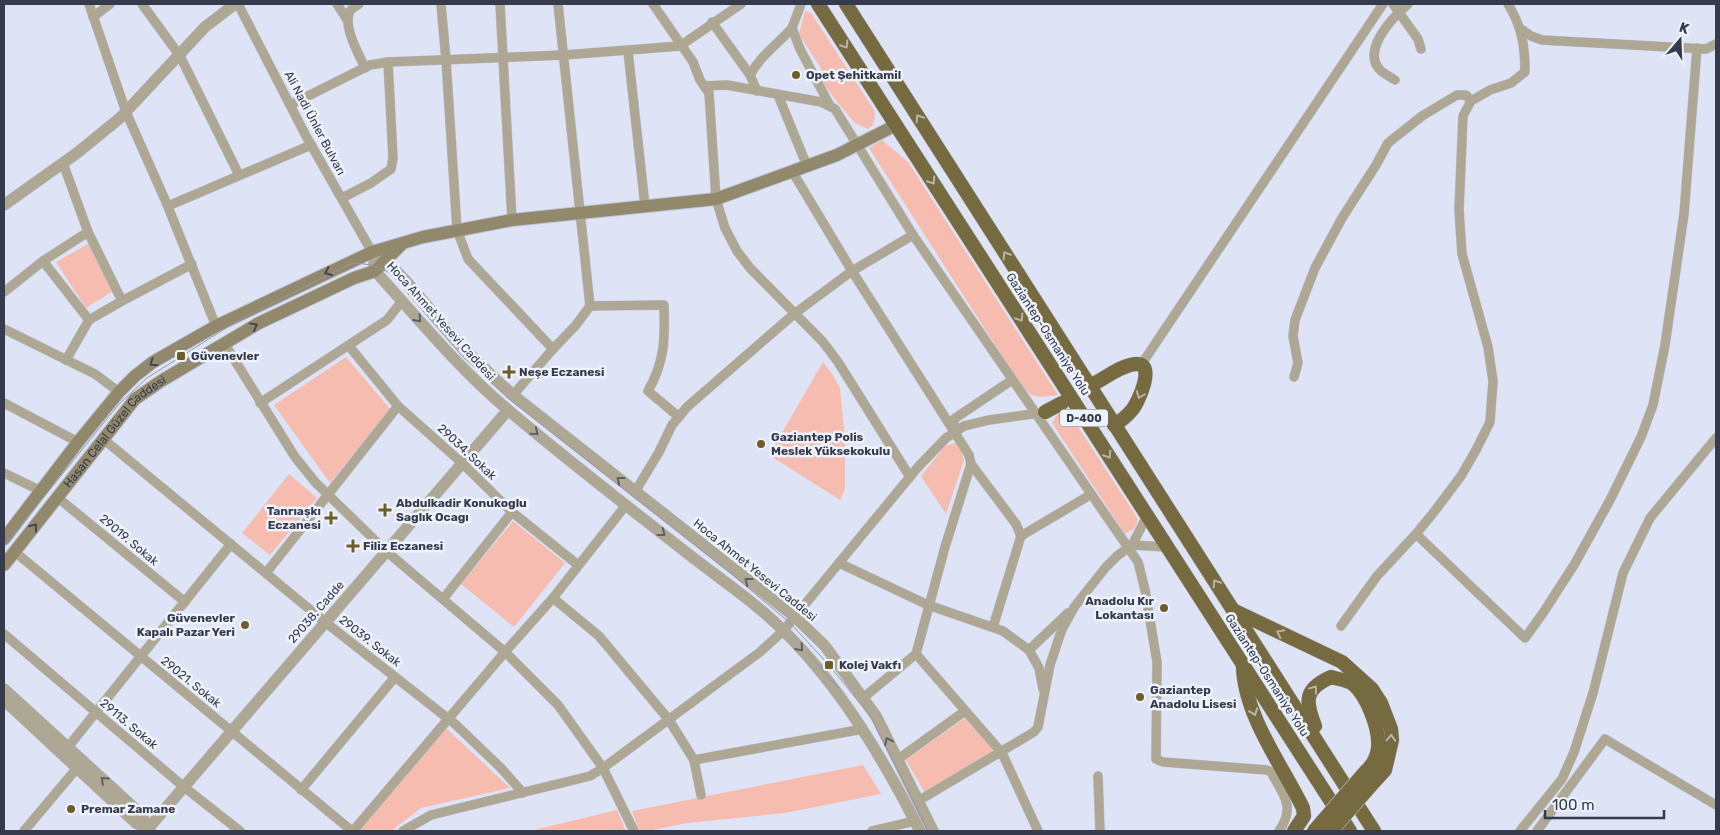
<svg xmlns="http://www.w3.org/2000/svg" width="1720" height="835" font-family="Rubik,sans-serif">
	<style>
		.green { fill: #f6bcb0 }
		.lines { fill: none; stroke-linecap: round; stroke-linejoin: round }
		.trunk-tunnel { stroke: #bcc2d4; stroke-width: 14; stroke-dasharray: 14 7; stroke-linecap: butt }
		.minor-casing { stroke: #bcc2d4; stroke-width: 10 }
		.tertiary-casing { stroke: #bcc2d4; stroke-width: 12 }
		.secondary-casing { stroke: #bcc2d4; stroke-width: 14 }
		.trunk-casing { stroke: #bcc2d4; stroke-width: 15 }
		.minor { stroke: #ada793; stroke-width: 9 }
		.tertiary { stroke: #ada793; stroke-width: 11 }
		.secondary { stroke: #92886b; stroke-width: 12 }
		.trunk { stroke: #766a41; stroke-width: 14 }
		.tram { stroke: #9297a9; stroke-width: 1 }
		.trunk-bridge-casing { stroke: #bcc2d4; stroke-width: 15; stroke-linecap: butt }
		.trunk-bridge { stroke: #766a41; stroke-width: 14 }
		.oneway { stroke: #b8b5a7 }
		.oneway2 { stroke: #434651 }
		.oneway3 { stroke: #5f6065 }
		.poi-dot { fill: #6d5d2b; stroke: #eef2fb; stroke-width: 2 }
		.labels { text-anchor: middle; stroke-width: 5; stroke-linejoin: round; paint-order: stroke }
		.shield { fill: #eef2fb; stroke: #6c7180; stroke-width: 1 }
		.shield-label { font-size: 11px; font-weight: bold; fill: #353a4c }
		.poi-label { font-size: 12px; font-weight: bold; fill: #353a4c; stroke: #eef2fb; text-anchor: start }
		.street-label { font-size: 12px; fill: #353a4c; stroke: #eef2fb }
	</style>
	<rect width="100%" height="100%" fill="#dee4f6"/>
	<g class="green">
		<polygon points="805,11 811,13 874,110 875,117 873,125 868,129 855,123 838,103 820,79 825,75 799,34"/>
		<path d="M882,140L908,162L1058,395C1030,399 1032,398 1015,376L869,148Z"/>
		<polygon points="90,243 113,291 86,308 56,262"/>
		<polygon points="346,357 390,409 330,483 274,405"/>
		<polygon points="823,362 833,375 840,388 845,440 845,489 840,500 769,455"/>
		<polygon points="1066,408 1138,519 1135,528 1125,534 1052,423 1057,415"/>
		<polygon points="955,443 959,446 964,460 946,514 921,476 945,446"/>
		<polygon points="289,474 317,498 270,555 242,533"/>
		<polygon points="513,521 565,563 514,627 461,584"/>
		<polygon points="965,718 993,749 990,755 925,793 906,760"/>
		<polygon points="446,728 510,788 421,808 391,831 363,831 359,828"/>
		<polygon points="863,765 881,794 785,813 687,823 648,831 639,831 632,811"/>
		<polygon points="617,810 626,831 530,831"/>
	</g>
	<g class="lines">
		<polyline class="trunk-tunnel" points="1062,403 1095,383"/>
		<defs>
			<g id="minor">
				<polyline points="89,4 126,112 166,202 216,326"/>
				<polyline points="142,4 180,56 239,175"/>
				<polyline points="238,4 306,136 372,252"/>
				<polyline points="337,4 348,21"/>
				<path d="M359,4C356,6 352,8 350,11C342,26 359,54 365,68"/>
				<polyline points="441,4 446,60 457,230 468,259 553,349"/>
				<polyline points="500,4 512,220"/>
				<polyline points="653,4 693,62 700,80 709,93 716,199 725,228 737,251 750,268 823,342 838,362 910,477"/>
				<polyline points="801,4 792,28 800,49 829,104"/>
				<polyline points="1393,4 1418,39 1421,49"/>
				<polyline points="93,17 110,4"/>
				<polyline points="712,22 750,75 757,91"/>
				<polyline points="1521,29 1531,36 1542,40 1706,49 1716,44"/>
				<polyline points="628,51 645,206"/>
				<path d="M750,75C760,56 778,44 792,28"/>
				<path d="M1395,80C1390,77 1385,74 1381,71C1360,51 1393,17 1408,4"/>
				<path d="M704,86L727,85L821,102L835,109L913,235L1138,562L1145,590L1157,662L1156,759L1163,762L1267,770L1271,772C1283,794 1296,807 1279,831"/>
				<polyline points="778,95 807,166"/>
				<polyline points="290,105 370,65 388,62 564,55 680,46 741,4"/>
				<polyline points="63,163 88,232 122,301 89,320 66,360"/>
				<polyline points="792,171 852,271 969,455 971,464 945,547 916,654 863,698"/>
				<polyline points="342,198 371,183 391,169 393,158 388,62"/>
				<polyline points="168,206 311,145"/>
				<polyline points="43,261 89,320"/>
				<polyline points="4,292 43,261 88,232"/>
				<polyline points="122,301 192,264"/>
				<path d="M590,306L664,305C665,339 665,361 648,391L679,417"/>
				<polyline points="4,329 95,374 119,392"/>
				<polyline points="224,343 295,457 316,483 386,551 505,652 558,705 603,768 634,831"/>
				<polyline points="349,346 398,406 462,463 512,512 578,565"/>
				<polyline points="1141,365 1383,4"/>
				<polyline points="1294,377 1298,363 1293,336 1295,320 1315,268 1342,218 1376,165 1388,143 1422,116 1457,95 1466,95 1471,101"/>
				<polyline points="513,395 553,349 576,325 590,306 558,4"/>
				<polyline points="4,403 78,442"/>
				<polyline points="260,403 387,320 402,301"/>
				<polyline points="954,432 954,419 1012,380"/>
				<polyline points="102,438 325,622 455,724 500,767 523,793"/>
				<polyline points="971,464 1016,524 1021,536 993,627"/>
				<polyline points="4,473 41,491"/>
				<polyline points="635,492 659,452 672,425 687,407 794,314 852,271 913,235"/>
				<polyline points="57,497 185,602"/>
				<polyline points="1416,534 1525,638 1543,613 1574,565 1610,500 1641,437 1653,405 1665,345 1684,214 1697,48"/>
				<polyline points="1021,536 1090,495"/>
				<polyline points="1132,545 1167,547"/>
				<polyline points="15,552 352,831"/>
				<polyline points="839,563 928,605 1003,631 1029,650 1039,668 1043,689"/>
				<polyline points="266,573 398,406"/>
				<polyline points="553,598 599,636 669,720 694,760 701,795"/>
				<polyline points="443,599 512,512"/>
				<path d="M1341,626L1377,576L1416,534L1434,512L1461,476L1476,450L1490,422L1493,381L1488,347L1462,254L1459,210L1463,116L1471,101L1490,90L1511,83L1525,72C1525,46 1522,27 1508,4"/>
				<polyline points="4,634 184,787 240,831"/>
				<polyline points="1029,650 1068,613"/>
				<polyline points="916,654 1002,753 1038,831"/>
				<polyline points="68,747 231,544"/>
				<polyline points="694,760 863,729"/>
				<polyline points="897,760 965,711"/>
				<polyline points="1098,776 1100,831"/>
				<polyline points="301,790 395,677"/>
				<polyline points="918,801 1034,732 1038,727 1050,665 1062,629 1075,606 1106,567 1117,556 1132,545 1147,516"/>
				<polyline points="24,831 77,768"/>
				<polyline points="353,831 505,652 553,598 626,505"/>
				<polyline points="403,831 431,815 590,776 603,768 760,652 783,631 918,467 946,438 964,426 989,420 1040,413"/>
				<polyline points="872,831 915,821"/>
				<polyline points="1520,831 1562,779 1574,752 1593,693 1623,573 1650,518 1716,438"/>
				<polyline points="1537,831 1605,739 1716,805"/>
			</g>
			<g id="tertiary">
				<polyline points="4,205 77,153 120,118 205,27 235,4"/>
				<path d="M378,255C404,274 430,311 452,335C471,357 492,376 513,395L795,617L825,646L876,716L933,831"/>
				<path d="M374,263L375,271C418,318 458,368 507,409C568,461 632,510 696,560C726,583 758,605 785,632C842,689 884,760 920,831"/>
				<polyline points="4,689 142,815 148,829"/>
				<polyline points="4,700 136,823 150,830"/>
				<polyline points="146,831 508,410"/>
			</g>
			<g id="secondary">
				<polyline points="4,539 78,442 119,392 135,376 153,362 216,326 372,252 423,237 512,220 716,199 837,155 896,125"/>
				<path id="s1" d="M4,565L135,399L161,381L259,323L354,278L375,271L401,245"/>
			</g>
			<g id="trunk">
				<polyline points="818,4 1350,831"/>
				<polyline points="846,4 1374,831"/>
				<path d="M1095,383C1107,377 1123,364 1137,364C1156,364 1138,403 1132,410C1127,416 1121,421 1114,425"/>
				<polyline points="1045,412 1062,403"/>
				<polyline points="1235,611 1342,662 1372,689 1381,703 1391,729 1392,740 1385,770 1374,782"/>
				<path d="M1243,666C1244,715 1282,765 1303,808L1304,816L1294,831"/>
				<path d="M1315,726C1305,701 1304,689 1331,677C1337,679 1347,680 1353,684C1367,696 1380,729 1378,748C1377,757 1373,765 1366,771"/>
			</g>
		</defs>
		<use href="#minor" class="minor-casing"/>
		<use href="#tertiary" class="tertiary-casing"/>
		<use href="#secondary" class="secondary-casing"/>
		<use href="#trunk" class="trunk-casing"/>
		<use href="#minor" class="minor"/>
		<use href="#tertiary" class="tertiary"/>
		<use href="#secondary" class="secondary"/>
		<use href="#trunk" class="trunk"/>
		<g class="tram">
			<path d="M4,546L119,404L147,378L234,323L350,264C364,262 379,266 391,274L462,356L509,399L734,576L790,623L829,665L871,717L928,831"/>
			<polyline points="807,652 838,688"/>
		</g>
		<defs>
			<g id="trunk-bridge">
				<polyline points="1314,831 1366,771"/>
				<polyline points="1331,831 1374,782"/>
			</g>
		</defs>
		<use href="#trunk-bridge" class="trunk-bridge-casing"/>
		<use href="#trunk-bridge" class="trunk-bridge"/>
	</g>
	<defs><path id="oneway-chevron" d="M-2-3.5L2.5 0L-2 3.5" fill="none" stroke-width="1.6" stroke-linecap="round" stroke-linejoin="round" transform="scale(1.25)"/></defs>
	<g class="oneway">
		<use href="#oneway-chevron" transform="translate(845 45) rotate(57)"/>
		<use href="#oneway-chevron" transform="translate(919 118) rotate(-122)"/>
		<use href="#oneway-chevron" transform="translate(932 181) rotate(57)"/>
		<use href="#oneway-chevron" transform="translate(1006 255) rotate(-122)"/>
		<use href="#oneway-chevron" transform="translate(1020 318) rotate(57)"/>
		<use href="#oneway-chevron" transform="translate(1140 395) rotate(111)"/>
		<use href="#oneway-chevron" transform="translate(1108 455) rotate(57)"/>
		<use href="#oneway-chevron" transform="translate(1216 583) rotate(-123)"/>
		<use href="#oneway-chevron" transform="translate(1280 633) rotate(-154)"/>
		<use href="#oneway-chevron" transform="translate(1314 689) rotate(-53)"/>
		<use href="#oneway-chevron" transform="translate(1254 712) rotate(70)"/>
		<use href="#oneway-chevron" transform="translate(1391 738) rotate(-88)"/>
	</g>
	<g class="oneway2">
		<use href="#oneway-chevron" transform="translate(328 272) rotate(155)"/>
		<use href="#oneway-chevron" transform="translate(254 326) rotate(-29)"/>
		<use href="#oneway-chevron" transform="translate(153 363) rotate(146)"/>
		<use href="#oneway-chevron" transform="translate(34 527) rotate(-52)"/>
	</g>
	<g class="oneway3">
		<use href="#oneway-chevron" transform="translate(418 319) rotate(48)"/>
		<use href="#oneway-chevron" transform="translate(535 432) rotate(39)"/>
		<use href="#oneway-chevron" transform="translate(620 480) rotate(-142)"/>
		<use href="#oneway-chevron" transform="translate(662 533) rotate(38)"/>
		<use href="#oneway-chevron" transform="translate(748 581) rotate(-142)"/>
		<use href="#oneway-chevron" transform="translate(800 648) rotate(49)"/>
		<use href="#oneway-chevron" transform="translate(888 741) rotate(-116)"/>
		<use href="#oneway-chevron" transform="translate(104 780) rotate(-138)"/>
	</g>
	<g class="poi-dot">
		<circle cx="796" cy="75" r="5"/>
		<rect x="176" y="351" width="10" height="10" rx="2.5"/>
		<path d="M506.5 364.5h5v5h5v5h-5v5h-5v-5h-5v-5h5z"/>
		<circle cx="761" cy="444" r="5"/>
		<path d="M382.5 502.5h5v5h5v5h-5v5h-5v-5h-5v-5h5z"/>
		<path d="M328.5 510.5h5v5h5v5h-5v5h-5v-5h-5v-5h5z"/>
		<path d="M350.5 538.5h5v5h5v5h-5v5h-5v-5h-5v-5h5z"/>
		<circle cx="1164" cy="608" r="5"/>
		<circle cx="245" cy="625" r="5"/>
		<rect x="824" y="660" width="10" height="10" rx="2.5"/>
		<circle cx="1140" cy="697" r="5"/>
		<circle cx="71" cy="809" r="5"/>
	</g>
	<g class="labels">
		<rect class="shield" x="1060" y="409.5" width="48" height="17" rx="4"/>
		<g class="shield-label">
			<text x="1084" y="422">D-400</text>
		</g>
		<g class="poi-label">
			<text x="806" y="79">Opet Şehitkamil</text>
			<text x="191" y="360">Güvenevler</text>
			<text x="519" y="376">Neşe Eczanesi</text>
			<text x="771" y="441">Gaziantep Polis<tspan x="771" dy="14">Meslek Yüksekokulu</tspan></text>
			<text x="396" y="507">Abdulkadir Konukoglu<tspan x="396" dy="14">Saglık Ocagı</tspan></text>
			<text x="321" y="515" text-anchor="end">Tanrıaşkı<tspan x="321" dy="14">Eczanesi</tspan></text>
			<text x="363" y="550">Filiz Eczanesi</text>
			<text x="1154" y="605" text-anchor="end">Anadolu Kır<tspan x="1154" dy="14">Lokantası</tspan></text>
			<text x="235" y="622" text-anchor="end">Güvenevler<tspan x="235" dy="14">Kapalı Pazar Yeri</tspan></text>
			<text x="839" y="669">Kolej Vakfı</text>
			<text x="1150" y="694">Gaziantep<tspan x="1150" dy="14">Anadolu Lisesi</tspan></text>
			<text x="81" y="813">Premar Zamane</text>
		</g>
		<g class="street-label">
			<text transform="translate(315 123) rotate(62)" y="4">Ali Nadi Ünler Bulvarı</text>
			<text transform="translate(441 321) rotate(48)" y="4">Hoca Ahmet Yesevi Caddesi</text>
			<text transform="translate(1048 334) rotate(57)" y="4">Gaziantep-Osmaniye Yolu</text>
			<text dy="4" stroke="none"><textPath href="#s1" startOffset="174">Hasan Celal Güzel Caddesi</textPath></text>
			<text transform="translate(467 452) rotate(43)" y="4">29034. Sokak</text>
			<text transform="translate(129 540) rotate(40)" y="4">29019. Sokak</text>
			<text transform="translate(755 570) rotate(39)" y="4">Hoca Ahmet Yesevi Caddesi</text>
			<text transform="translate(316 612) rotate(-49)" y="4">29038. Cadde</text>
			<text transform="translate(370 641) rotate(38)" y="4">29039. Sokak</text>
			<text transform="translate(1267 675) rotate(57)" y="4">Gaziantep-Osmaniye Yolu</text>
			<text transform="translate(191 682) rotate(39)" y="4">29021. Sokak</text>
			<text transform="translate(129 724) rotate(40)" y="4">29113. Sokak</text>
		</g>
	</g>
	<rect width="1720" height="835" fill="none" stroke="#353a4c" stroke-width="10"/>
	<g transform="translate(1680 40) rotate(19)" stroke="#eef2fb" stroke-width="4" paint-order="stroke">
	<path d="M0-4L9 19L0 12L-9 19Z" fill="#353a4c"/>
	<text y="-8" font-size="14" font-weight="bold" text-anchor="middle" fill="#353a4c">K</text>
	</g>
	<path d="M1545 810v8h119v-8" fill="none" stroke="#353a4c" stroke-width="2.5"/>
	<text x="1552" y="810" font-size="15" fill="#353a4c" stroke="#eef2fb" stroke-width="4" paint-order="stroke">100 m</text>
</svg>
